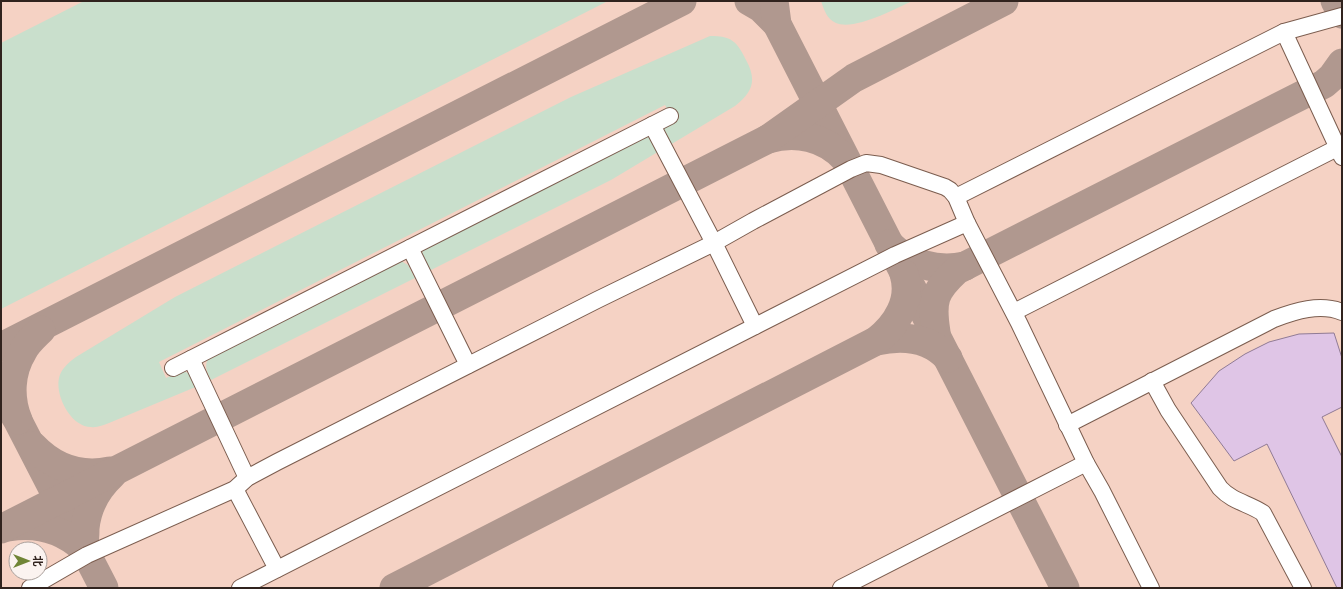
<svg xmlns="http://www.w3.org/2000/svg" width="1343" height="589" font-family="'Archivo Narrow','Noto Sans SC',sans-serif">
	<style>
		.built { fill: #f5d2c4; fill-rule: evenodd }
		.green { fill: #c9dfcc }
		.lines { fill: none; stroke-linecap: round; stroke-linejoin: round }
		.taxiway { stroke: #b0988f; stroke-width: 29 }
		.building { fill: #dfc5e6; stroke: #907b95 }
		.minor-casing { stroke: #7b5d4f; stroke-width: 18 }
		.minor { stroke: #fff; stroke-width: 16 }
	</style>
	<rect width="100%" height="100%" fill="#fee1d5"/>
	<path class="built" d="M1,1H1342V588H1ZM16,549H40V573H16Z"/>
	<g class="green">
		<polygon points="84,1 608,1 1,309 1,43"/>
		<path d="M821,1H912C895,9 854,31 836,23C827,19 824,10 821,1Z"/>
		<path d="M710,36C731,36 737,41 746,60C757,80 753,92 735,106L670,145L664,131V128L673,120L665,105L159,362L166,378C184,369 188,368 198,386L109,423C103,425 97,428 91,427C71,427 55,396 59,378C61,369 68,363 76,357L175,297L571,97Z"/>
		<polygon points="645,137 650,137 661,150 611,180 427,272 421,257 423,250"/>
		<path d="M401,261L408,265L415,278L211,380C207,372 204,367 208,359Z"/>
	</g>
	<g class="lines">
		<g class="taxiway">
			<polyline points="749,1 761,8 777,24"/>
			<polyline points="774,1 777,24 1065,588"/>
			<polyline points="1335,1 1342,14"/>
			<path d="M768,139C796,131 825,137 845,159"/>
			<path d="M889,244C909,264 937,272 965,266"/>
			<path d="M936,332C931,301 934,291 957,270L1324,84L1332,77L1342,63"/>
			<path d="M876,341C903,335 929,337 948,358"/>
			<polyline points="1,347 682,1"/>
			<polyline points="1,398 12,411 18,421 104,588"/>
			<path d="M18,420C9,398 10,372 23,351C27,343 34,337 41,330"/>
			<path d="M33,446C54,468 81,477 110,471"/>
			<path d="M8,527C36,522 62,529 83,548C85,541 85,535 85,528C87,508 97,489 112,475"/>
			<polyline points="1,529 768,139 854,78 1004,1"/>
			<path d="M394,588L876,341C897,325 912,300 904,274"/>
		</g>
	</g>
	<polygon class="building" points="1334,333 1342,358 1342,407 1322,417 1342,457 1342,588 1337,588 1267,444 1234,461 1191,403 1219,371 1245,354 1269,342 1299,334"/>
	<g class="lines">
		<defs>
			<g id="minor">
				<polyline points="1284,32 1342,157"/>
				<polyline points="652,125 714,243 755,326"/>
				<polyline points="956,197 1284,32 1342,16"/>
				<polyline points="410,248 468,365"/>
				<polyline points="1014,312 1337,148"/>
				<polyline points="191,359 247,478"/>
				<polyline points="173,368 670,116"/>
				<path d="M1152,381L1168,410L1220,488C1233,502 1248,503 1263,513L1303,588"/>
				<path d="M1067,425L1274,319C1295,311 1320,303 1342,312"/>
				<polyline points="235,489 277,569"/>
				<polyline points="30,588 87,555 235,489 247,478 277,462 597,300 714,243 753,221 851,169 866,163 881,165 945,187 950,190 956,197 967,223 1019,323 1086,463 1102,491 1151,588"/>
				<polyline points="240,588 895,255 967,223"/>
				<polyline points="841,588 1086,463"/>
			</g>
		</defs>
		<use href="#minor" class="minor-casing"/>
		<use href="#minor" class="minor"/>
	</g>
	<rect width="1343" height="589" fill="none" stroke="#30231e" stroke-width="4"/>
	<g transform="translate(28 561) rotate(90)"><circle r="19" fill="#fbf3f0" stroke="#aaa09c"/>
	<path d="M0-3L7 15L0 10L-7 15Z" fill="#708536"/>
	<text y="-6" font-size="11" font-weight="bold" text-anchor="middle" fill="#30231e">北</text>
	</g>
</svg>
